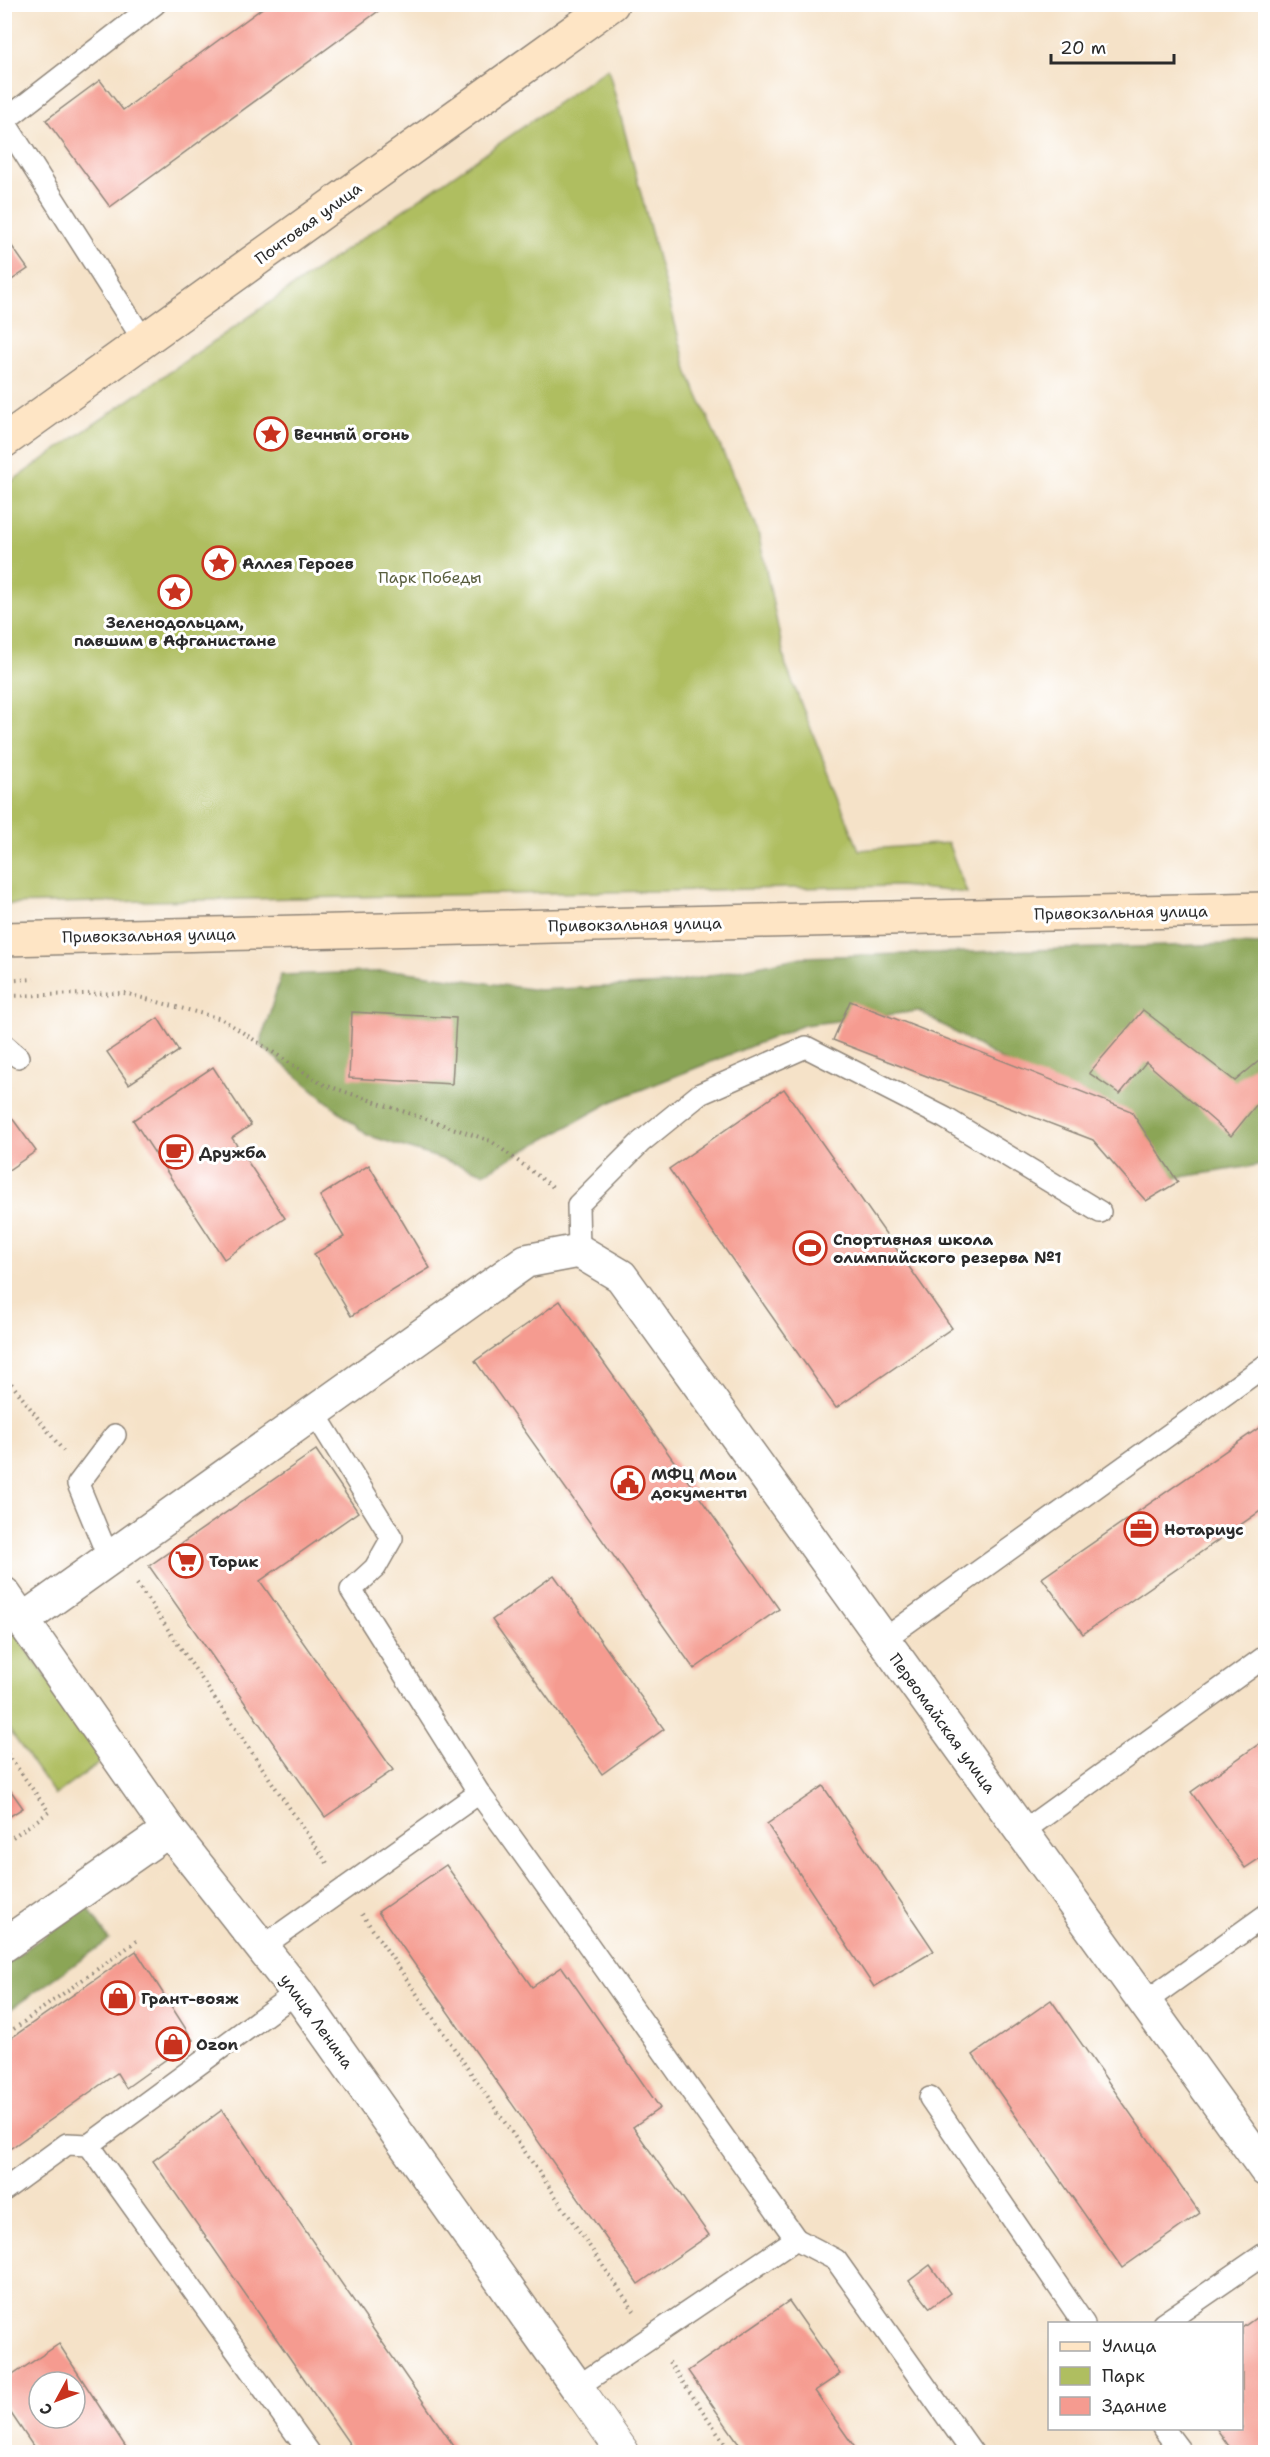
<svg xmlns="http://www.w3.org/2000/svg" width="1270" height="2457" font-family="'Shantell Sans',sans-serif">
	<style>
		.green { fill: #afbe60; stroke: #6d7446; stroke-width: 1.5 }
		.forest { fill: #8ba556; stroke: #5b6840; stroke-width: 1.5 }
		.building { fill: #f59b90; fill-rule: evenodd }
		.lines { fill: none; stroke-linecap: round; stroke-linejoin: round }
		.service-casing { stroke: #90867a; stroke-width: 24 }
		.pedestrian-casing { stroke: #90867a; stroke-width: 34 }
		.minor-casing { stroke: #90867a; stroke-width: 36 }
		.tertiary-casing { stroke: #90867a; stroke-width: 36 }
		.secondary-casing { stroke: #90867a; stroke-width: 36 }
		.path { stroke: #90867a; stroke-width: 4; stroke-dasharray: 1.5 4.5; stroke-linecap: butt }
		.service { stroke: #fff; stroke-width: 21 }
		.pedestrian { stroke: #fff; stroke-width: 32 }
		.minor { stroke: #fff; stroke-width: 33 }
		.tertiary { stroke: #fff; stroke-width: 33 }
		.secondary { stroke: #fee5c5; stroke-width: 33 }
		.labels { text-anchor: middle; stroke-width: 6; stroke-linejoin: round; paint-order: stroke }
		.street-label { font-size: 16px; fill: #2b2b2b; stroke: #fff }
		.poi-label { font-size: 16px; font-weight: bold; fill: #2b2b2b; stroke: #fff; text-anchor: start }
		.park-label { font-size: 16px; fill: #595e3e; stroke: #fff }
	</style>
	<rect width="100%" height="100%" fill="#fff"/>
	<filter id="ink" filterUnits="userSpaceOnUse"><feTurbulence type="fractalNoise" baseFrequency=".0167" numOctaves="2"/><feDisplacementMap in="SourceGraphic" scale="12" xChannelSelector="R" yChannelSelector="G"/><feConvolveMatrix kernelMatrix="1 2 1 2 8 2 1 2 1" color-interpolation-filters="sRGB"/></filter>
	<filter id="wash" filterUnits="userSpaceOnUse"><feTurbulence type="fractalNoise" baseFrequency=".008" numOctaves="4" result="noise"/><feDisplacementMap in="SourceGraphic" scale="24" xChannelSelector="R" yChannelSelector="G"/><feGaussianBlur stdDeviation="1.35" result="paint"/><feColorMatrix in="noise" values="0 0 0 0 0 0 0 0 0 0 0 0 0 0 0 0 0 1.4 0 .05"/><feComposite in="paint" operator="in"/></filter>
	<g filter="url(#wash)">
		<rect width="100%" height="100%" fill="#f5e2c8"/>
		<g class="green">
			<polygon points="608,68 688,373 758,532 786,666 859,850 948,843 967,893 899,886 5,904 5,486"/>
			<polygon points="4,1618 105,1759 55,1795 5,1724"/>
		</g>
		<g class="forest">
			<polygon points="1231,944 1265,945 1265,1164 1156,1181 1034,1079 919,1011 804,1025 613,1101 484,1173 367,1135 260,1045 281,975 400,971 538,990 669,984 802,957"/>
			<polygon points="87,1906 109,1940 5,2013 5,1964"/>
		</g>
		<g id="blocks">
			<g class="building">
				<polygon points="268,4 388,4 110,207 46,120 100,80 123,110"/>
				<polygon points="4,235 28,269 4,285"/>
				<polygon points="850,1001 1131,1111 1178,1182 1146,1201 1093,1140 833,1040"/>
				<polygon points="1143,1010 1235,1081 1266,1055 1266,1093 1231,1136 1146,1062 1120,1094 1089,1073"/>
				<polygon points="352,1012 456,1018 452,1084 349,1078"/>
				<polygon points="158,1018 179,1051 129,1084 107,1052"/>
				<polygon points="213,1067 251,1125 232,1138 285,1218 224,1259 133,1120"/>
				<polygon points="784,1089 952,1328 836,1408 669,1169"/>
				<polygon points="4,1107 36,1151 4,1173"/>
				<polygon points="369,1165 430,1268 351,1316 314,1254 344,1237 320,1196"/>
				<polygon points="560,1301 779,1609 694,1669 475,1361"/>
				<polygon points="1266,1423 1266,1507 1083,1634 1042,1578"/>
				<polygon points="316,1450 358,1512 260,1581 393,1770 325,1817 149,1566"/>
				<polygon points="554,1575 664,1729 602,1774 492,1620"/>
				<polygon points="1266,1739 1266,1854 1245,1868 1191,1792"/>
				<polygon points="4,1781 23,1808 4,1820"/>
				<polygon points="823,1786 934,1951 874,1987 767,1824"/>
				<polygon points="446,1865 532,1987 562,1967 660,2108 633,2127 709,2235 638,2284 378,1912"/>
				<polygon points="136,1951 193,2040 126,2088 117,2073 4,2153 4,2043"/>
				<polygon points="1051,2000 1200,2213 1122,2268 973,2055"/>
				<polygon points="222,2110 458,2452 355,2452 153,2161"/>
				<polygon points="930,2265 950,2293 930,2308 909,2281"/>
				<polygon points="789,2301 840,2374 815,2391 858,2452 745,2452 688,2371"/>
				<polygon points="1260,2315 1266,2323 1266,2452 1233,2452 1216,2428 1242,2428 1242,2328"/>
				<path d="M59,2344L129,2452H37L4,2403V2381ZM39,2382H75V2418H39Z"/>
			</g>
		</g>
	</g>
	<g filter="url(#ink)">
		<use href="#blocks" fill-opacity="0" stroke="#90867a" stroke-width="1.5"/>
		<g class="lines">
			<defs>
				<g id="service">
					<polyline points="4,121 144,341"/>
					<polyline points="4,121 155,4"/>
					<polyline points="4,1045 18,1057"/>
					<polyline points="579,1251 578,1205 641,1142 700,1094 806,1047 945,1118 1100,1212"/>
					<polyline points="314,1412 392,1538 375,1568 351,1590 479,1793"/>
					<polyline points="109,1559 78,1484 115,1435"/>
					<polyline points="883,1640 1266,1365"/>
					<polyline points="1022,1832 1266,1656"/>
					<path d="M262,1947L479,1793C587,1940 690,2091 796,2239"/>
					<polyline points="1145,2002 1266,1915"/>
					<polyline points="930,2098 1084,2324"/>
					<polyline points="89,2145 309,2452"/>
					<polyline points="4,2190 67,2144 89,2145 297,1992"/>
					<polyline points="1163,2324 1266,2253"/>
					<polyline points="577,2387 796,2239 836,2260 972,2452"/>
					<polyline points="1163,2428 1181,2452"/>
				</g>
				<polyline id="pedestrian" points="577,2387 623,2452"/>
				<g id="minor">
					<polyline points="23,1620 526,1261 579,1251 621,1276 1266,2170"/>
					<polyline points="169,1830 297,1992 577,2387"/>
				</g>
				<polyline id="tertiary" points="4,1594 169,1830 4,1945"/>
				<g id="secondary">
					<polyline points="4,441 612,4"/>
					<polyline points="4,939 1266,909"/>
				</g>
			</defs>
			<use href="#service" class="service-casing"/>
			<use href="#pedestrian" class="pedestrian-casing"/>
			<use href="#minor" class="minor-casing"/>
			<use href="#tertiary" class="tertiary-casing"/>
			<use href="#secondary" class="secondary-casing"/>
			<g class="path">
				<polyline points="4,981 34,979"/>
				<polyline points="4,996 124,993 222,1019 322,1084 491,1141 553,1187"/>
				<polyline points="4,1374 64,1452"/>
				<polyline points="137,1584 327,1863"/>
				<polyline points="4,1749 49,1812 4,1843"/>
				<polyline points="362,1914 634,2311"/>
				<polyline points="4,2036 138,1940"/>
				<polyline points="669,2362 731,2452"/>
			</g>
			<use href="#service" class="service"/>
			<use href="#pedestrian" class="pedestrian"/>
			<use href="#minor" class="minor"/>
			<use href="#tertiary" class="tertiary"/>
			<use href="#secondary" class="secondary"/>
		</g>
	</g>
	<defs>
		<symbol id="sight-ring" viewBox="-11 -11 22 22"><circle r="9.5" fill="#fff" stroke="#c8321e" stroke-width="1.5"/><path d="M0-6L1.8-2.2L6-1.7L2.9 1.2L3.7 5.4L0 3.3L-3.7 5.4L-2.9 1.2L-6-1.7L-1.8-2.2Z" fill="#c8321e"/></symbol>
		<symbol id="cafe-ring" viewBox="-11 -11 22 22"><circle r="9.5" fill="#fff" stroke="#c8321e" stroke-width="1.5"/><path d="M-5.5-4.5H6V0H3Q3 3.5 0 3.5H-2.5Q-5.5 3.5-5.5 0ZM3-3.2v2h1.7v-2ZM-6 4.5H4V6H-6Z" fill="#c8321e"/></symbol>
		<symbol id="stadium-ring" viewBox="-11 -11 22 22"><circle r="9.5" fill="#fff" stroke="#c8321e" stroke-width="1.5"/><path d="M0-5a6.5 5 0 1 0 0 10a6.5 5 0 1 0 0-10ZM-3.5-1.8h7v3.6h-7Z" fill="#c8321e"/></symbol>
		<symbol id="civic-ring" viewBox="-11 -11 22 22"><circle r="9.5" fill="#fff" stroke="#c8321e" stroke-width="1.5"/><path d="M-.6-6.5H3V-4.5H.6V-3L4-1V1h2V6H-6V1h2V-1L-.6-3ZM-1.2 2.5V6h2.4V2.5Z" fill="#c8321e"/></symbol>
		<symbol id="office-ring" viewBox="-11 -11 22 22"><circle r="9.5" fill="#fff" stroke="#c8321e" stroke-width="1.5"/><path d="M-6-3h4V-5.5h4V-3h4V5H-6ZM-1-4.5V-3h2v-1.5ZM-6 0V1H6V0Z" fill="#c8321e"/></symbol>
		<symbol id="supermarket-ring" viewBox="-11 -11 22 22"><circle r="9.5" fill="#fff" stroke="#c8321e" stroke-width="1.5"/><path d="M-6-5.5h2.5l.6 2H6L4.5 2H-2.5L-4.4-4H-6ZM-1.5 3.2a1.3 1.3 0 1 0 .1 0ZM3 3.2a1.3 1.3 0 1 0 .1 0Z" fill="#c8321e"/></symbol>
		<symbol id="shop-ring" viewBox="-11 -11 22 22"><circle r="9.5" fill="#fff" stroke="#c8321e" stroke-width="1.5"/><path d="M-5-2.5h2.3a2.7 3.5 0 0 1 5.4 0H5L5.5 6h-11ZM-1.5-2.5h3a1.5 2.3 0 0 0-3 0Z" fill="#c8321e"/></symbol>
	</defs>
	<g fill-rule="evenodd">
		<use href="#sight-ring" x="252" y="415" width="38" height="38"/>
		<use href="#sight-ring" x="200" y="544" width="38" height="38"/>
		<use href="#sight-ring" x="156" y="573" width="38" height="38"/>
		<use href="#cafe-ring" x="157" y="1133" width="38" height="38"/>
		<use href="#stadium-ring" x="791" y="1229" width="38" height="38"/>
		<use href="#civic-ring" x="609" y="1464" width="38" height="38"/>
		<use href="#office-ring" x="1122" y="1510" width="38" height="38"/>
		<use href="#supermarket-ring" x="167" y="1542" width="38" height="38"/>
		<use href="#shop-ring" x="99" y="1979" width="38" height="38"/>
		<use href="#shop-ring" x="154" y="2025" width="38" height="38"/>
	</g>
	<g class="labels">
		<g class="street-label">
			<text transform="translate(308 223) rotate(-36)" y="6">Почтовая улица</text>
			<text transform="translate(1121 912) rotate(-1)" y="6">Привокзальная улица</text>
			<text transform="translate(635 924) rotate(-1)" y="6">Привокзальная улица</text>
			<text transform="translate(149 935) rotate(-1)" y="6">Привокзальная улица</text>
			<text transform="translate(943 1723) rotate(54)" y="6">Первомайская улица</text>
			<text transform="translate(317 2021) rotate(54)" y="6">улица Ленина</text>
		</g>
		<g class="poi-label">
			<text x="294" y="440">Вечный огонь</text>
			<text x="242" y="569">Аллея Героев</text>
			<text x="175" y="628" text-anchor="middle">Зеленодольцам,<tspan x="175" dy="18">павшим в Афганистане</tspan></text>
			<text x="199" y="1158">Дружба</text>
			<text x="833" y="1245">Спортивная школа<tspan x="833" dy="18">олимпийского резерва №1</tspan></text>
			<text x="651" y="1480">МФЦ Мои<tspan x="651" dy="18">документы</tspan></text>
			<text x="1164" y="1535">Нотариус</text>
			<text x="209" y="1567">Торик</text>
			<text x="141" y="2004">Грант-вояж</text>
			<text x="196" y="2050">Ozon</text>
		</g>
		<g class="park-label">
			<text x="430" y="583">Парк Победы</text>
		</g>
	</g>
	<rect width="1270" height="2457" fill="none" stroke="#fff" stroke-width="24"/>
	<rect x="1048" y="2322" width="195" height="108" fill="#ffffff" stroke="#aaaaaa" stroke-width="1.5"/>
	<rect x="1060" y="2342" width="30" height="9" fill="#fee5c5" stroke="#aaaaaa" stroke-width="1.5"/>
	<text x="1102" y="2352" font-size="18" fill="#2b2b2b">Улица</text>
	<rect x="1060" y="2367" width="30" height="18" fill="#afbe60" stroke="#aaaaaa" stroke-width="1.5"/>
	<text x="1102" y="2382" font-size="18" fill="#2b2b2b">Парк</text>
	<rect x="1060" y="2397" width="30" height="18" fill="#f59b90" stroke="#aaaaaa" stroke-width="1.5"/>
	<text x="1102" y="2412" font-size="18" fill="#2b2b2b">Здание</text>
	<g transform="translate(57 2400) rotate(229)"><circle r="28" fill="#ffffff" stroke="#aaaaaa" stroke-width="1.5"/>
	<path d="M0-4.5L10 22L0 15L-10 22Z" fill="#c8321e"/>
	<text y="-9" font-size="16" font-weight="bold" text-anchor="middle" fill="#2b2b2b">С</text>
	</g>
	<path d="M1051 54v9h123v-9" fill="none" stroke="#2b2b2b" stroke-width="3"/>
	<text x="1060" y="54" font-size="18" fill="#2b2b2b" stroke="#ffffff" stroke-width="4.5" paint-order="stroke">20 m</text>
</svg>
